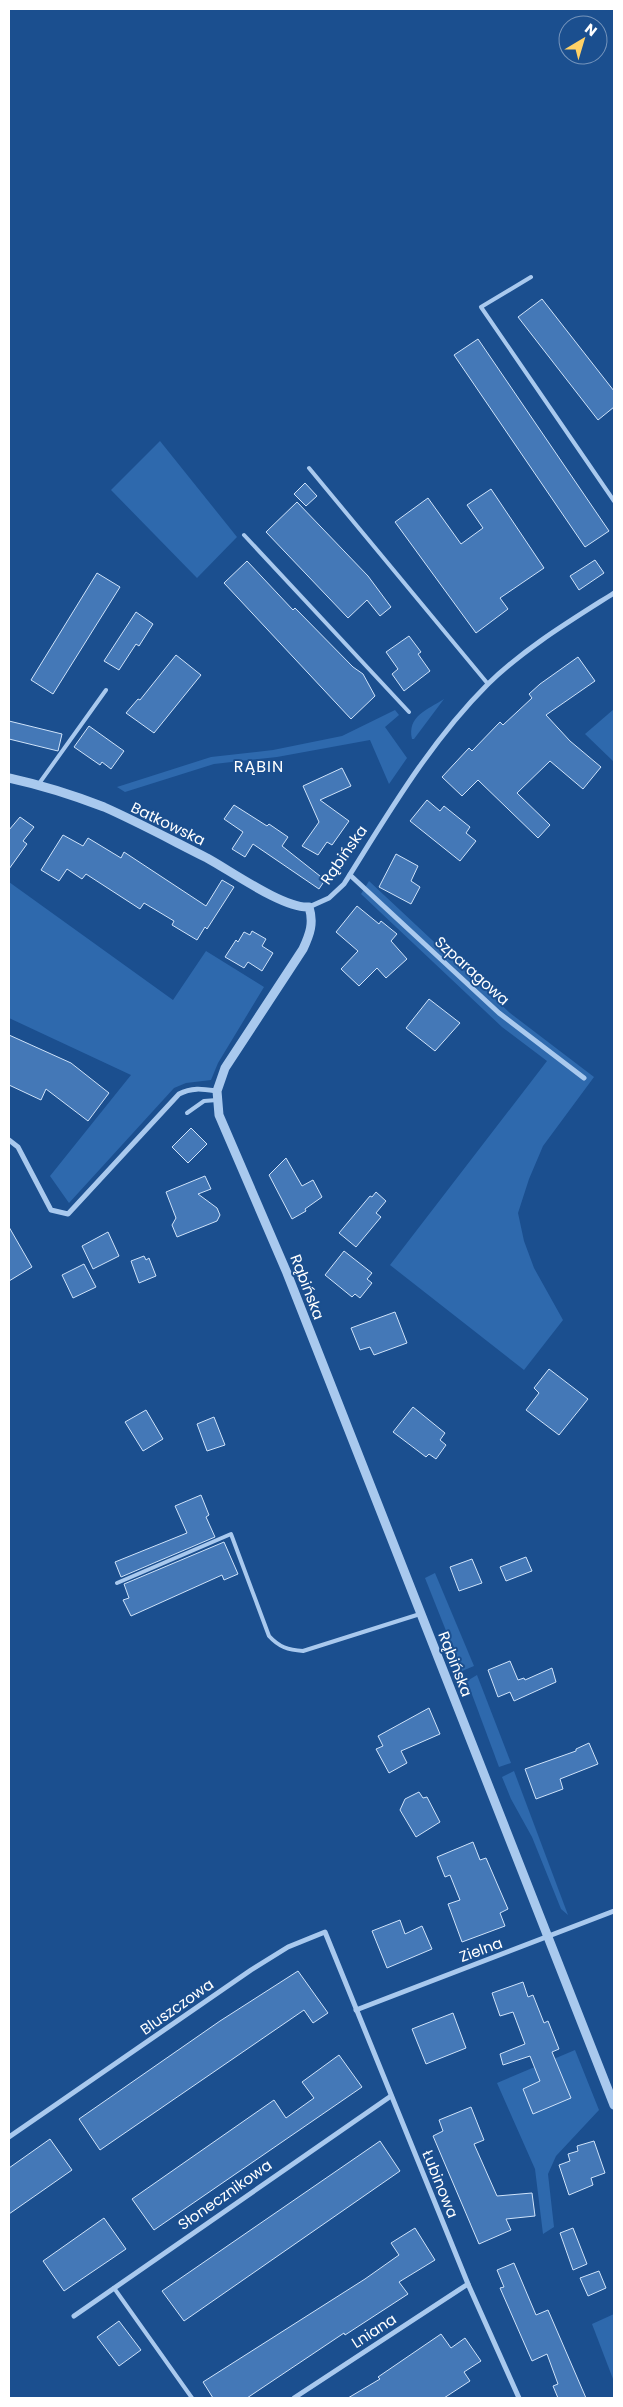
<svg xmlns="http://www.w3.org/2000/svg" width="623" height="2407" font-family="Poppins,sans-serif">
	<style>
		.green { fill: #2e69ad }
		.building { fill: #4478b7; stroke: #cfe3fa }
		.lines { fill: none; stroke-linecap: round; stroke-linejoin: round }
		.service { stroke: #a9c9ee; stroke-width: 4 }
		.minor { stroke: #a9c9ee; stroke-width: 5 }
		.tertiary { stroke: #a9c9ee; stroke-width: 9 }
		.labels { text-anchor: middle; stroke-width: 4; stroke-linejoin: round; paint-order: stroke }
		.street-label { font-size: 15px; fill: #fff; stroke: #1b4f8f }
		.neighbourhood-label { font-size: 16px; letter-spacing: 1px; fill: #fff; stroke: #1b4f8f }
	</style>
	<rect width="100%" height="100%" fill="#1b4f8f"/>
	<g class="green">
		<polygon points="160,441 237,537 197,578 111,490"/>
		<path d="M444,699L414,739H412C407,716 427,710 444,699Z"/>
		<polygon points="614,709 614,762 585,734"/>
		<polygon points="395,710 399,715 385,727 407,758 389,784 370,740 277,757 214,764 125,792 117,787 211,757 273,750 342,736"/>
		<polygon points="369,881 510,1013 594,1077 543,1146 529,1179 518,1213 524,1241 534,1268 563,1320 524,1370 390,1265 547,1061 502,1027 361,894"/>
		<polygon points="9,882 173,1000 206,951 264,987 218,1063 211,1080 186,1083 174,1088 69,1203 50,1176 131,1075 9,1018"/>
		<polygon points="435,1573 474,1666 462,1671 425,1578"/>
		<polygon points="477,1675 511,1763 499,1767 467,1681"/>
		<polygon points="514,1771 568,1915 561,1909 532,1837 511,1799 502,1777"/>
		<polygon points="575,2050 599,2110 556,2156 548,2174 554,2227 543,2234 535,2169 497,2083"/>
		<polygon points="614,2314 614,2379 613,2379 592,2324"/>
	</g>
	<g class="building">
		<polygon points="542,299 614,391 614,407 598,420 518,317"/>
		<polygon points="478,339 609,531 585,547 454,355"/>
		<polygon points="305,483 317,496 306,506 294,494"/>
		<polygon points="491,489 544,568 500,598 508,609 476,633 395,522 428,498 461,544 483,528 467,505"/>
		<polygon points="297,502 368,576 391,607 380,616 367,600 348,618 266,532"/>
		<polygon points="595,560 604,573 579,590 570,576"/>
		<polygon points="247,561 293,610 295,608 353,667 363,674 375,696 351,719 224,583"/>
		<polygon points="97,573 120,587 53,694 31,680"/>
		<polygon points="136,612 153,624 139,646 136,644 119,670 104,661"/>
		<polygon points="409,636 421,652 418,654 430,671 404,691 392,674 398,669 386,652"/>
		<polygon points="176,655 201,675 154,733 126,713 138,699 140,700"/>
		<polygon points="578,657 595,681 546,715 570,741 601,767 583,789 550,761 517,793 550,825 538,838 478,780 462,796 442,777 469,748 472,751 500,722 503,725 532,698 529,694 540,684"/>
		<polygon points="9,721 62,734 58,751 9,739"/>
		<polygon points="89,726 124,751 111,769 102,762 100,765 74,747"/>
		<polygon points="342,768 351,786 320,800 349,821 332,845 327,842 318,855 302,846 319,822 303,786"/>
		<polygon points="427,800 440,811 444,806 470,827 466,833 476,841 460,861 410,821"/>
		<polygon points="234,805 267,826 269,824 288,837 282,846 325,880 319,889 253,844 245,857 232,849 243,832 224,819"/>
		<polygon points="20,817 34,827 23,841 27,844 9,869 9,830"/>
		<polygon points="63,835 83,846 88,838 121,858 124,852 206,906 222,880 234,887 207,929 205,927 197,940 172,925 174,921 144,903 140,909 86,874 82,879 67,869 59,881 41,870"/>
		<polygon points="396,854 418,866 411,881 420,887 411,904 379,887"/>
		<polygon points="357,906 379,924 381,921 397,934 391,941 407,959 386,978 377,968 359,986 341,969 358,951 336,932"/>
		<polygon points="252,931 266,939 262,946 273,953 262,971 248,962 244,968 225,957 236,940 238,942 244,932 250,935"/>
		<polygon points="429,999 460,1023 435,1051 406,1028"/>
		<polygon points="9,1035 71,1063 109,1093 88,1121 46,1089 41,1100 9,1085"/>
		<polygon points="191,1128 207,1144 188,1163 172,1147"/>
		<polygon points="286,1158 302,1186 313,1180 322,1197 305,1209 306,1211 292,1219 269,1175"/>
		<polygon points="205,1176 211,1189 198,1194 217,1208 220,1215 217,1221 177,1237 172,1225 176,1218 166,1192"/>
		<polygon points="376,1192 386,1201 376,1213 381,1217 356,1247 339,1233 370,1196 372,1197"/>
		<polygon points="9,1227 32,1267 9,1281"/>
		<polygon points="108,1232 119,1256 93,1269 82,1246"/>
		<polygon points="344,1251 372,1273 367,1279 372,1283 360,1298 355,1294 352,1297 325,1275"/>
		<polygon points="144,1256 146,1260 149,1258 156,1276 139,1283 131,1261"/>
		<polygon points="84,1264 96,1287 73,1298 62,1275"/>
		<polygon points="395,1312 407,1343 374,1355 370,1347 360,1350 351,1328"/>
		<polygon points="549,1369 588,1399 559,1435 526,1410 539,1393 534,1388"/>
		<polygon points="413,1407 445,1433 440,1440 446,1445 436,1459 429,1454 426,1457 393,1432"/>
		<polygon points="146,1410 163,1439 143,1451 125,1422"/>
		<polygon points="214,1417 225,1445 207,1451 197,1424"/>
		<polygon points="201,1495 209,1515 206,1517 215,1537 121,1577 115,1562 187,1533 175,1506"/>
		<polygon points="224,1542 238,1574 224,1580 222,1575 131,1616 123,1600 129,1598 124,1584"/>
		<polygon points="526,1557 532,1571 506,1581 500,1567"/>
		<polygon points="472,1559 482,1583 459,1591 450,1567"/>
		<polygon points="510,1661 518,1680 524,1678 525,1680 552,1668 556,1682 514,1701 510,1692 498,1697 488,1670"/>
		<polygon points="429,1708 440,1734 401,1751 407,1763 389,1773 376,1749 383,1746 378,1736"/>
		<polygon points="589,1743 598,1764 560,1779 563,1789 536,1799 525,1769 576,1751 576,1749"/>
		<polygon points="419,1792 423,1798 427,1797 440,1822 416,1837 400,1810 405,1799"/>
		<polygon points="473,1842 480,1860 486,1858 508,1909 500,1913 505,1926 462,1942 448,1904 460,1900 450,1875 445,1877 437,1857"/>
		<polygon points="400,1920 405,1934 422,1926 432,1949 387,1968 372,1931"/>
		<polygon points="298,1971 328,2013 313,2023 304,2010 100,2150 79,2119 220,2021"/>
		<polygon points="523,1982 528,1997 533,1995 544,2023 548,2021 559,2049 552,2052 571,2098 533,2114 523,2089 540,2081 530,2056 503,2065 500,2054 525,2044 513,2012 500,2016 492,1993"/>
		<polygon points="453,2013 466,2048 426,2064 412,2029"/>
		<polygon points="339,2055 362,2087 154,2230 132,2199 274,2100 286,2118 314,2098 302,2082"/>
		<polygon points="471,2107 484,2140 474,2144 497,2196 532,2193 535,2216 506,2219 511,2230 479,2244 433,2136 443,2131 439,2120"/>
		<polygon points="50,2139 72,2170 9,2214 9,2168"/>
		<polygon points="380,2141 400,2171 184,2321 162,2291"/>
		<polygon points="594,2141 605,2173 591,2178 593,2185 569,2195 559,2165 570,2161 568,2154 578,2151 577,2146"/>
		<polygon points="104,2218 126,2249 64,2291 43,2261"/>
		<polygon points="415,2228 435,2260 399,2282 408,2294 345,2335 344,2333 247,2398 213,2398 203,2382 365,2279 399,2255 391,2243"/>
		<polygon points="573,2228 587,2264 573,2270 560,2233"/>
		<polygon points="514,2263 536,2315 548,2310 586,2398 558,2398 553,2386 558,2384 547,2354 532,2361 500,2288 504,2287 497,2270"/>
		<polygon points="599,2271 606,2288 588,2296 580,2278"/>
		<polygon points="119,2321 141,2350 119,2366 97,2337"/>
		<polygon points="441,2334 451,2348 465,2338 481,2361 464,2372 470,2381 444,2398 348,2398 380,2379 378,2377"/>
	</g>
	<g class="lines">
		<g class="service">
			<polyline points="531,277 481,307 614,501"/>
			<polyline points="309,468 488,684"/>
			<polyline points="244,535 409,712"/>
			<polyline points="38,785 106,690"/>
			<polyline points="187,1113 204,1101 217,1100"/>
			<path d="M117,1583L231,1534L269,1636C279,1647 288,1650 303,1651L420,1614"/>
			<polyline points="114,2288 192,2398"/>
		</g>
		<g class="minor">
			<polyline points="350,875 499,1013 584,1078"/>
			<path d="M309,907L329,898L344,884C388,814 429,743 488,684C525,648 570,621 614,593"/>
			<path d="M9,1140L18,1147L51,1210L68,1214L179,1094C192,1087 203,1089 217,1091"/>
			<polyline points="356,2010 614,1911"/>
			<polyline points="9,2137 251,1970 288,1947 325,1932 468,2284 519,2398"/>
			<polyline points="74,2316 391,2096"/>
			<polyline points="294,2398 468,2284"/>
		</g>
		<path class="tertiary" d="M9,778C41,785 73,795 104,807C138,822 173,841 207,858C231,871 284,909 309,907C314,923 310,934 303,949L225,1068L217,1091L219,1115L287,1273L614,2105"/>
	</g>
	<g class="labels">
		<g class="street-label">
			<text transform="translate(168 824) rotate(26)" y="5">Batkowska</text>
			<text transform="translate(344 855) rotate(-55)" y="5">Rąbińska</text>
			<text transform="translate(472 971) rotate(42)" y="5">Szparagowa</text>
			<text transform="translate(307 1287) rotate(69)" y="5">Rąbińska</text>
			<text transform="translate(455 1664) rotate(69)" y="5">Rąbińska</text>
			<text transform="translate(481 1950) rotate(-20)" y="5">Zielna</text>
			<text transform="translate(177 2007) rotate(-35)" y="5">Bluszczowa</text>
			<text transform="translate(440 2184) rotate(68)" y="5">Łubinowa</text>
			<text transform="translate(225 2195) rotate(-35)" y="5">Słonecznikowa</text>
			<text transform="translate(374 2331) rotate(-33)" y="5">Lniana</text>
		</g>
		<g class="neighbourhood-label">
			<text x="259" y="772">RĄBIN</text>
		</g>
	</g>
	<rect width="623" height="2407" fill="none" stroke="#ffffff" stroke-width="20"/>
	<g transform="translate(583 40) rotate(38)"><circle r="24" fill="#1b4f8f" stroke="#7695bc"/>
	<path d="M0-4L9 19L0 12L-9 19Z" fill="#ffd166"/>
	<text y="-8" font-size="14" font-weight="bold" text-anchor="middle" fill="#ffffff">N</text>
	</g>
</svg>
